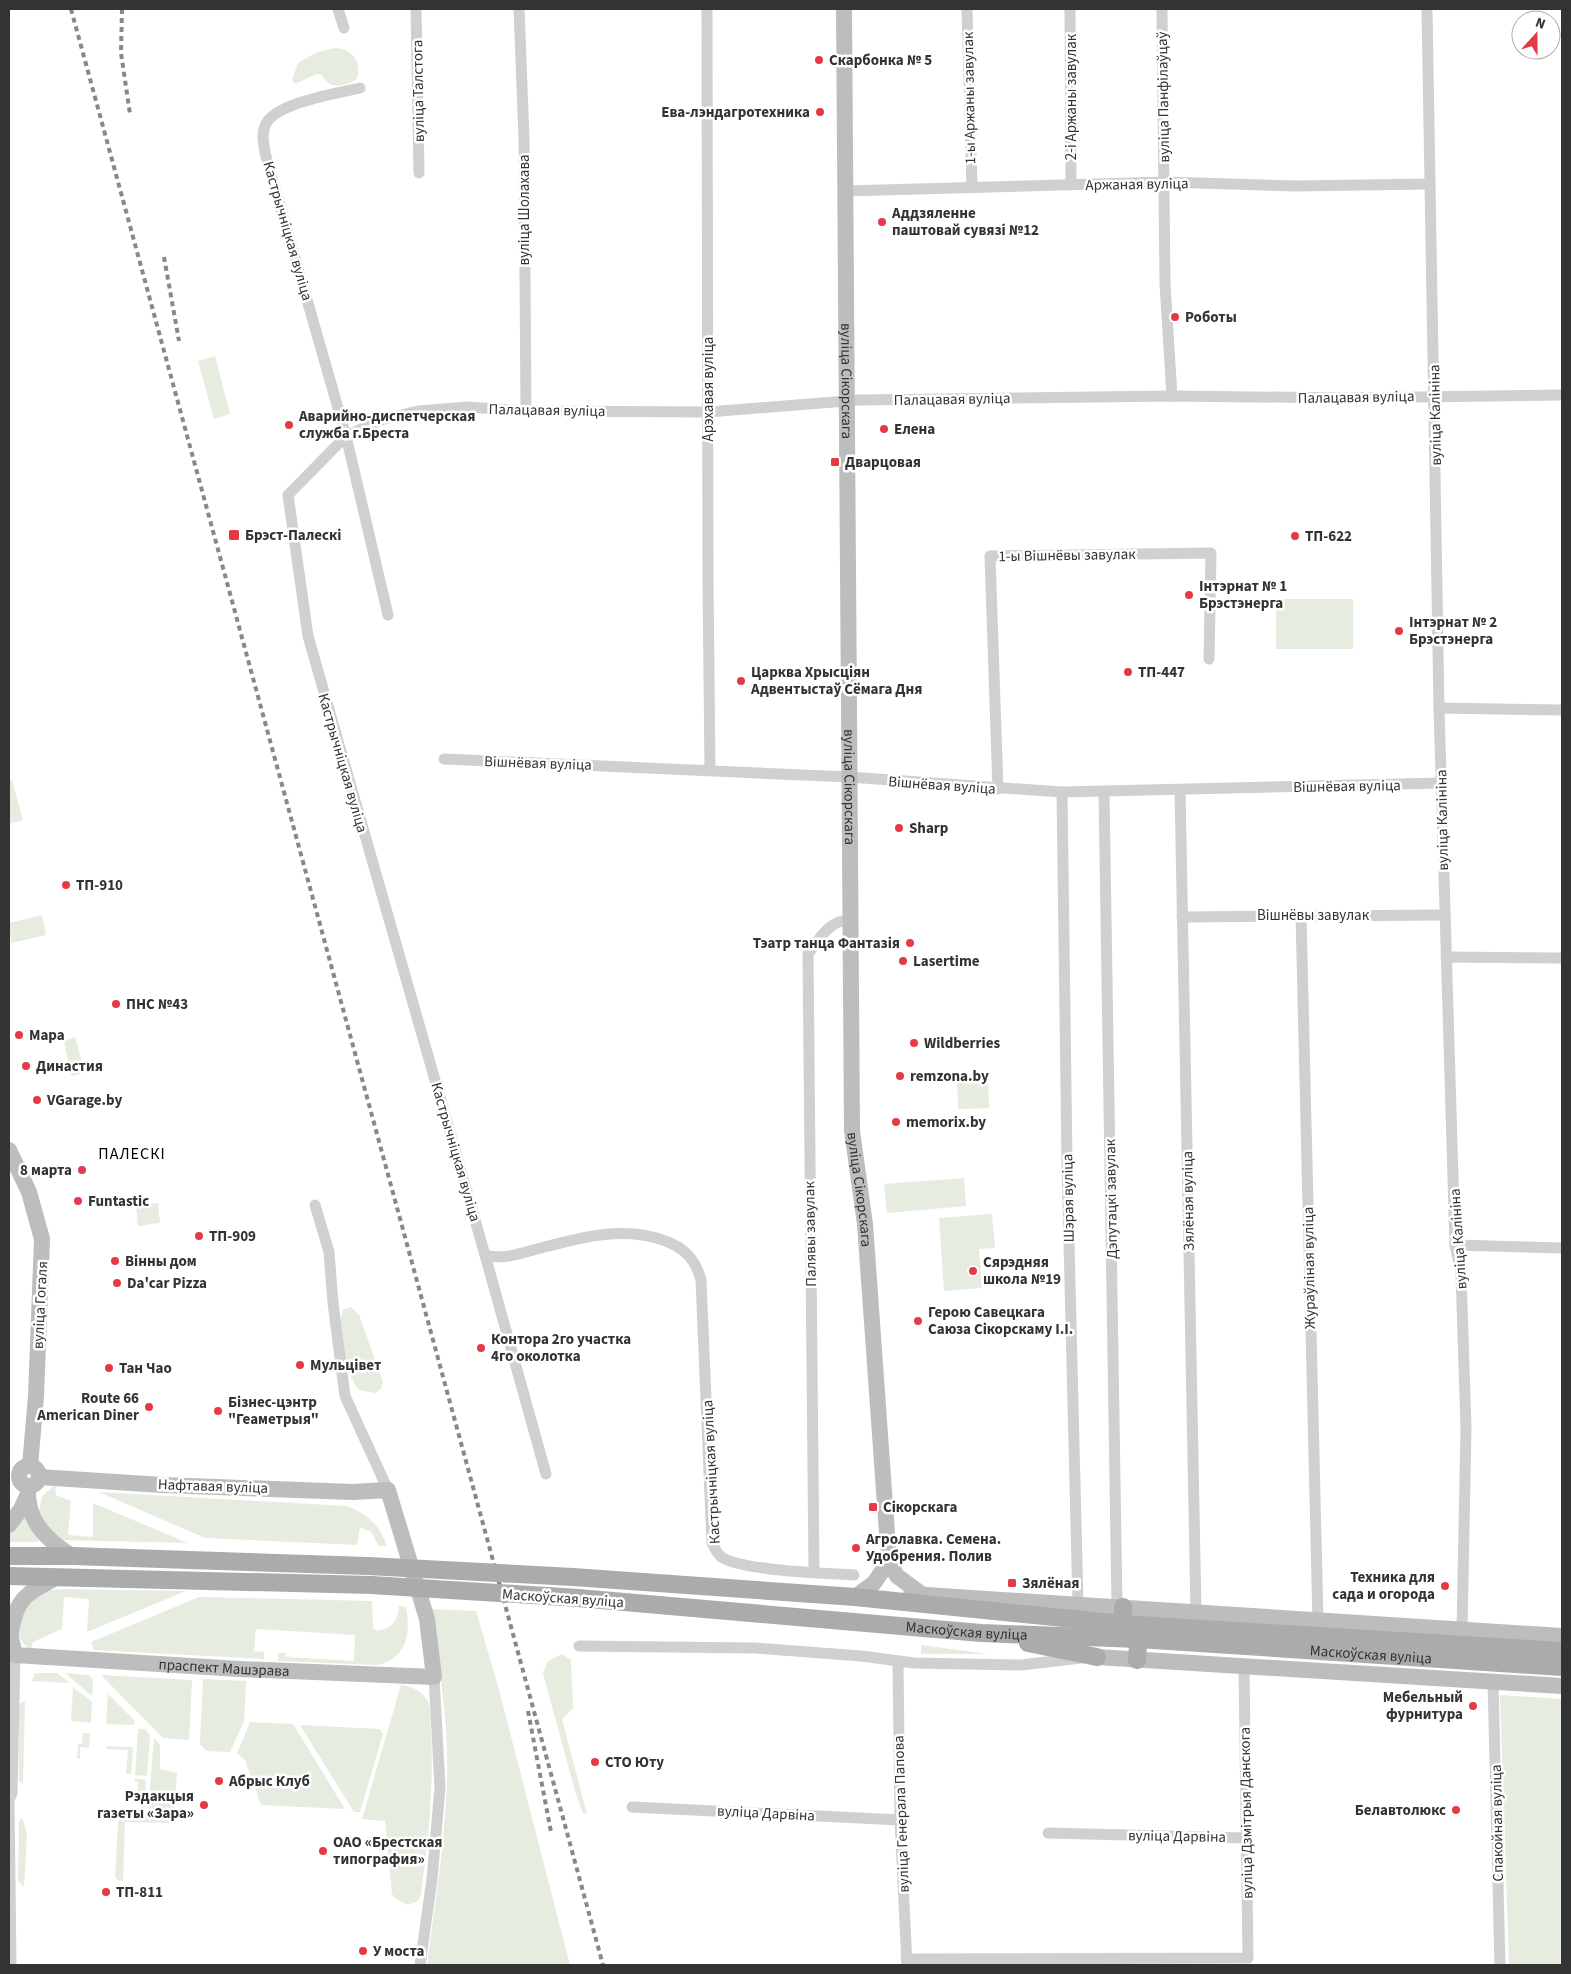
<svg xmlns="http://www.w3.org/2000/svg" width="1571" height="1974" font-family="'Source Sans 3',sans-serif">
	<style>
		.green { fill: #e6ecdf }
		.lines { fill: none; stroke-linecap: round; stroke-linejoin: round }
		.street { stroke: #d0d0d0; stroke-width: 11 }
		.secondary { stroke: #bdbdbd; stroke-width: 16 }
		.primary { stroke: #ababab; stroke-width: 18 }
		.rail { stroke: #888; stroke-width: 4; stroke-dasharray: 5 4; stroke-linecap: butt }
		.primary-bridge { stroke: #ababab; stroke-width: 18 }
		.poi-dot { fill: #e63946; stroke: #fff; stroke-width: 2 }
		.labels { text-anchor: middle; stroke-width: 5; stroke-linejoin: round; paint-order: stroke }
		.poi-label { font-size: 15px; font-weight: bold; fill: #333; stroke: #fff; text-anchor: start }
		.street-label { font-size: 15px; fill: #333; stroke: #fff }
		.neighbourhood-label { font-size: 16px; letter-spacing: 1px; fill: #000; stroke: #fff }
	</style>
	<rect width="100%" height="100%" fill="#fff"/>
	<g class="green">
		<path d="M335,48C352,48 362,62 357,79C345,86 329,91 322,75L317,74L295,84L292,80L298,63L317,52Z"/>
		<polygon points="215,356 230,414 214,419 198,361"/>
		<rect x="1276" y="599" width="77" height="50"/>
		<polygon points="12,780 23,820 9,824 9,781"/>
		<polygon points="42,915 46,935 11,943 9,923"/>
		<polygon points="75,1037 85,1073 71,1076 64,1041"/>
		<polygon points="957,1074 988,1074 989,1108 958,1109"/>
		<polygon points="964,1178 966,1206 887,1213 884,1184"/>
		<polygon points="158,1203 160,1223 138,1226 136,1205"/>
		<polygon points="992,1214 995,1248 979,1249 982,1288 944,1291 939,1218"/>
		<path d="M351,1307L359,1315L383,1382L381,1389L375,1393L359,1390C345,1374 336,1330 343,1310Z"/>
		<polygon points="55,1485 56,1495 71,1501 68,1535 93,1537 93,1503 188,1543 60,1540 55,1538 39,1513 42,1496"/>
		<path d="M99,1492L346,1506C367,1513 380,1525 387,1546H379L371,1532L360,1527L357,1545L205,1538Z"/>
		<polygon points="26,1515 39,1540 37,1542 9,1542 9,1535"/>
		<path d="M62,1589L186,1591L87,1632L89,1599L64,1597L62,1629L33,1642L31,1650C9,1635 21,1618 30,1599L50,1590Z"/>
		<path d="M199,1597L372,1601L373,1628L378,1631C392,1628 398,1621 399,1606L406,1607C411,1633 407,1659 377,1665L278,1661V1653H286V1657L354,1661L355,1635L256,1629L254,1651L264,1652V1659L94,1650L91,1642Z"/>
		<path d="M430,1609L476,1611L498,1686L570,1965H427C435,1903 445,1842 447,1780C449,1722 439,1666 430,1609Z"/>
		<polygon points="921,1645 989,1654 921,1654"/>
		<polygon points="562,1654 571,1660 573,1708 562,1719 587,1814 583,1814 575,1791 543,1673 548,1661"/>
		<polygon points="35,1673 57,1673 70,1683 32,1681"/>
		<polygon points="65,1673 89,1675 93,1680 92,1696"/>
		<polygon points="101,1675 192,1680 189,1740 163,1738"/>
		<polygon points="203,1679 246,1681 244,1721 230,1752 206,1751 200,1744"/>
		<path d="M401,1685C411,1686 422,1691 427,1700C432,1709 430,1723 431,1734C434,1789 428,1841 421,1895L418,1901L408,1905L396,1899L392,1894L385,1821L362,1819Z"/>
		<polygon points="73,1687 92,1702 91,1723 71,1721"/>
		<polygon points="108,1694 135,1721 134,1725 106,1724"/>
		<polygon points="1500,1695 1562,1699 1562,1965 1509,1965"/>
		<polygon points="22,1702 25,1702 23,1785 19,1780 19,1705"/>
		<polygon points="250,1722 293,1724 345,1809 261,1805 245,1760 237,1753"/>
		<polygon points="300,1725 380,1729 383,1734 360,1812 354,1812"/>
		<polygon points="138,1729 145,1729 150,1735 147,1776 135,1775"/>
		<polygon points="83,1733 90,1733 89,1748 80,1747 80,1759 77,1758 78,1744 82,1744"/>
		<polygon points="154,1738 160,1744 160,1769 177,1773 173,1823 125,1822 123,1881 117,1880 115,1877 118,1822 126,1814 141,1815 148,1811"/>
		<polygon points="107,1746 133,1747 131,1774 126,1774 128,1750 106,1749"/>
		<path d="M135,1778L146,1780L144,1808L142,1810C142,1799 136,1793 138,1782L135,1781Z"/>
		<polygon points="22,1817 27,1833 24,1887 18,1881 19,1822"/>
	</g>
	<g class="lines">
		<g class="street">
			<polyline points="338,9 344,28"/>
			<polyline points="416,9 419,173"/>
			<polyline points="519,9 524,139 526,411"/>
			<polyline points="707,9 708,581 710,770"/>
			<polyline points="967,9 972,187"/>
			<polyline points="1070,9 1071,185"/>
			<polyline points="1162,9 1165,284 1172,396"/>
			<polyline points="1427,9 1439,708 1455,1245 1461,1273 1466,1428 1462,1630"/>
			<path d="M360,88C338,93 273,103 265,126C261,135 264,144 265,153L346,436L388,615"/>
			<polyline points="845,191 1165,182 1296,186 1430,184"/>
			<polyline points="1439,708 1562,710"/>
			<polyline points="444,759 849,777 1062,792 1441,783"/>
			<polyline points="998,789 990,556 1211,553 1209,659"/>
			<polyline points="1180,790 1196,1612"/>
			<polyline points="1062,792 1067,1163 1078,1604"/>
			<polyline points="1104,792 1117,1606"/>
			<polyline points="1301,915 1318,1621"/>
			<polyline points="1182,917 1444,915"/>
			<polyline points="1446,957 1562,958"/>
			<polyline points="315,1205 329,1252 333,1303 345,1396 388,1490"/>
			<polyline points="1455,1245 1562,1248"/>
			<polyline points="485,1255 546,1474"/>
			<path d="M814,1572L808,954C819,939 829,920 850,920"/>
			<path d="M854,1575C824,1573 747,1571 723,1558C717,1555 715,1548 712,1543L701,1280C696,1261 686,1249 668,1242C626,1224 579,1238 537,1249C519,1254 503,1260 485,1255L308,636L288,495L346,436L381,420L418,411L468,407L526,411L708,412L859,400L1172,396L1349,398L1562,395"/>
			<polyline points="579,1646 755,1648 861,1656 914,1663 1021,1665 1081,1658"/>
			<polyline points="898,1663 900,1820 907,1965"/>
			<polyline points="1493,1681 1500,1965"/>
			<polyline points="632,1807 900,1820"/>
			<polyline points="1048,1833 1246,1838"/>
			<polyline points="906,1959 1248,1958 1244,1668"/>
			<polyline points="11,1965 9,1800 12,1793 15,1655"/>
			<polyline points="420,1965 432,1879 440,1787 434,1677"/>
		</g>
		<g class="secondary">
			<path id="s1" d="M844,9L852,1131L865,1224L889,1561L897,1576L920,1593"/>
			<polyline points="9,1150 29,1192 42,1239 36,1396 30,1466"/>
			<circle cx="29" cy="1476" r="10"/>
			<path d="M28,1486C26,1520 45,1539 72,1556"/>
			<polyline points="9,1525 21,1509 27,1496"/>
			<polyline points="911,1594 1562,1636"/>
			<polyline points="855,1597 874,1583 889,1561"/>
			<path id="s2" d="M9,1629L15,1655L239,1669L434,1677L427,1619L388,1490L353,1492L162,1485L39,1477"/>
			<path d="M11,1632C16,1598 27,1593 56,1578"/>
			<polyline points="1097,1657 1562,1686"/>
		</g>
		<g class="primary">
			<polyline points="9,1556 72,1556 368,1566"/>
			<polyline points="9,1576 371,1585"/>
			<polyline points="573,1577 855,1597 1123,1624 1562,1651"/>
			<path id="s3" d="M578,1598L981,1633L1138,1639L1562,1667"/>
			<polyline points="1122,1636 1123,1607"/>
			<polyline points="1028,1643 1097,1657"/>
			<polyline points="1137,1660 1139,1628"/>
		</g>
		<g class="rail">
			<polyline points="71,9 603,1965"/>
			<polyline points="122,9 121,53 130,114"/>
			<polyline points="164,257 179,341"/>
			<polyline points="528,1711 551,1832"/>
		</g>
		<g class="primary-bridge">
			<polyline points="368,1566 573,1577"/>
			<polyline points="371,1585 578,1598"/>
		</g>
	</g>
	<g class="poi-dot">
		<circle cx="819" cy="60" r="5"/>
		<circle cx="820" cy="112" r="5"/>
		<circle cx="882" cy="222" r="5"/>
		<circle cx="1175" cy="317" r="5"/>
		<circle cx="289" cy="425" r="5"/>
		<circle cx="884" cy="429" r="5"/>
		<rect x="830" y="457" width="10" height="10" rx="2.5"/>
		<rect x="228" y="529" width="12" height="12" rx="2.5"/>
		<circle cx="1295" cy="536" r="5"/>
		<circle cx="1189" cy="595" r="5"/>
		<circle cx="1399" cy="631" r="5"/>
		<circle cx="1128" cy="672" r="5"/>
		<circle cx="741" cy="681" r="5"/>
		<circle cx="899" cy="828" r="5"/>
		<circle cx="66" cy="885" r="5"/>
		<circle cx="910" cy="943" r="5"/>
		<circle cx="903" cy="961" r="5"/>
		<circle cx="116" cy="1004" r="5"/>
		<circle cx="19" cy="1035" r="5"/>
		<circle cx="914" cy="1043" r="5"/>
		<circle cx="26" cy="1066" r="5"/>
		<circle cx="900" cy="1076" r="5"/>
		<circle cx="37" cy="1100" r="5"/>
		<circle cx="896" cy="1122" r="5"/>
		<circle cx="82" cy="1170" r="5"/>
		<circle cx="78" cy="1201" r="5"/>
		<circle cx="199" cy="1236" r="5"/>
		<circle cx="115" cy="1261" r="5"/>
		<circle cx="973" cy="1271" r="5"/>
		<circle cx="117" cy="1283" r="5"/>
		<circle cx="918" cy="1321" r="5"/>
		<circle cx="481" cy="1348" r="5"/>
		<circle cx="300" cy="1365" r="5"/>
		<circle cx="109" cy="1368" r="5"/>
		<circle cx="149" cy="1407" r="5"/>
		<circle cx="218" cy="1411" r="5"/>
		<rect x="868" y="1502" width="10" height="10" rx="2.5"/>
		<circle cx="856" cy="1548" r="5"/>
		<rect x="1007" y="1578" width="10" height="10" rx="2.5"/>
		<circle cx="1445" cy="1586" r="5"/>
		<circle cx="1473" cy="1706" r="5"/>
		<circle cx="595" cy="1762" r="5"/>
		<circle cx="219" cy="1781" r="5"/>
		<circle cx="204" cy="1805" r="5"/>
		<circle cx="1456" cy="1810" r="5"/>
		<circle cx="323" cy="1851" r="5"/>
		<circle cx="106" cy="1892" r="5"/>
		<circle cx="363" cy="1951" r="5"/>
	</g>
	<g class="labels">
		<g class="poi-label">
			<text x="829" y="65">Скарбонка № 5</text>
			<text x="810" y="117" text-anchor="end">Ева-лэндагротехника</text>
			<text x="892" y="218">Аддзяленне<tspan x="892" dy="17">паштовай сувязі №12</tspan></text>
			<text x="1185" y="322">Роботы</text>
			<text x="299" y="421">Аварийно-диспетчерская<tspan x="299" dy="17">служба г.Бреста</tspan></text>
			<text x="894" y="434">Елена</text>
			<text x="845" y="467">Дварцовая</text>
			<text x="245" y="540">Брэст-Палескі</text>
			<text x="1305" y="541">ТП-622</text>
			<text x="1199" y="591">Інтэрнат № 1<tspan x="1199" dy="17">Брэстэнерга</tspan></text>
			<text x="1409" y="627">Інтэрнат № 2<tspan x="1409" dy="17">Брэстэнерга</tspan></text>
			<text x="751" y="677">Царква Хрысціян<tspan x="751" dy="17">Адвентыстаў Сёмага Дня</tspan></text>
			<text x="1138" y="677">ТП-447</text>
			<text x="909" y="833">Sharp</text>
			<text x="76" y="890">ТП-910</text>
			<text x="900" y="948" text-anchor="end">Тэатр танца Фантазія</text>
			<text x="913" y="966">Lasertime</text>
			<text x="126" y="1009">ПНС №43</text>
			<text x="29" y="1040">Мара</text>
			<text x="924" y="1048">Wildberries</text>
			<text x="36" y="1071">Династия</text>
			<text x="910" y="1081">remzona.by</text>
			<text x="47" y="1105">VGarage.by</text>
			<text x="906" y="1127">memorix.by</text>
			<text x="72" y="1175" text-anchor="end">8 марта</text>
			<text x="88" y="1206">Funtastic</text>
			<text x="209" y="1241">ТП-909</text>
			<text x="125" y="1266">Вінны дом</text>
			<text x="983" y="1267">Сярэдняя<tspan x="983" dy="17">школа №19</tspan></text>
			<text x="127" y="1288">Da'car Pizza</text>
			<text x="928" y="1317">Герою Савецкага<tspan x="928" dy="17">Саюза Сікорскаму І.І.</tspan></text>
			<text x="491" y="1344">Контора 2го участка<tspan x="491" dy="17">4го околотка</tspan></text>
			<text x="310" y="1370">Мульцівет</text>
			<text x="119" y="1373">Тан Чао</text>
			<text x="139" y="1403" text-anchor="end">Route 66<tspan x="139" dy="17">American Diner</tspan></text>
			<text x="228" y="1407">Бізнес-цэнтр<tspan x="228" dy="17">"Геаметрыя"</tspan></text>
			<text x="883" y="1512">Сікорскага</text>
			<text x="866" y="1544">Агролавка. Семена.<tspan x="866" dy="17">Удобрения. Полив</tspan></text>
			<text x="1435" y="1582" text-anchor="end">Техника для<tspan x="1435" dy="17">сада и огорода</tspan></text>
			<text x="1022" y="1588">Зялёная</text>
			<text x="1463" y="1702" text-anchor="end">Мебельный<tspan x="1463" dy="17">фурнитура</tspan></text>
			<text x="605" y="1767">СТО Юту</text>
			<text x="229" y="1786">Абрыс Клуб</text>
			<text x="194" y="1801" text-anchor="end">Рэдакцыя<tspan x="194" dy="17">газеты «Зара»</tspan></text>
			<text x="1446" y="1815" text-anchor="end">Белавтолюкс</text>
			<text x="333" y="1847">ОАО «Брестская<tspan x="333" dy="17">типография»</tspan></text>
			<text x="116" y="1897">ТП-811</text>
			<text x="373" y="1956">У моста</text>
		</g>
		<g class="street-label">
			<text transform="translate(418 91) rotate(-91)" y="5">вуліца Талстога</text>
			<text transform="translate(1071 97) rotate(-90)" y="5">2-і Аржаны завулак</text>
			<text transform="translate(1163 97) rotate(-91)" y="5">вуліца Панфілаўцаў</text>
			<text transform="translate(969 98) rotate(-91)" y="5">1-ы Аржаны завулак</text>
			<text transform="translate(1137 184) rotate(-1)" y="5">Аржаная вуліца</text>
			<text transform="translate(524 210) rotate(-90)" y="5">вуліца Шолахава</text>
			<text transform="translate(288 231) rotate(74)" y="5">Кастрычніцкая вуліца</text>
			<text dy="5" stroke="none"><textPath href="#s1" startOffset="372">вуліца Сікорскага</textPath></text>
			<text transform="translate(708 389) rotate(-90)" y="5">Арэхавая вуліца</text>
			<text transform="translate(1356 397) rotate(-1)" y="5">Палацавая вуліца</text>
			<text transform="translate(952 399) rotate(-1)" y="5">Палацавая вуліца</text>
			<text transform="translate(547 410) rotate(1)" y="5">Палацавая вуліца</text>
			<text transform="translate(1435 415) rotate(-91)" y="5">вуліца Калініна</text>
			<text transform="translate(1067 555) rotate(-1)" y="5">1-ы Вішнёвы завулак</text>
			<text transform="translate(343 763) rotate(74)" y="5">Кастрычніцкая вуліца</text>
			<text transform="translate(538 763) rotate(2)" y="5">Вішнёвая вуліца</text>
			<text transform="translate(942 785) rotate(4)" y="5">Вішнёвая вуліца</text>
			<text dy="5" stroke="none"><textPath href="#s1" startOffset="778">вуліца Сікорскага</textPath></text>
			<text transform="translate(1347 786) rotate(-1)" y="5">Вішнёвая вуліца</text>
			<text transform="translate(1442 820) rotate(-91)" y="5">вуліца Калініна</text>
			<text x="1313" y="920">Вішнёвы завулак</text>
			<text transform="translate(456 1152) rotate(74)" y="5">Кастрычніцкая вуліца</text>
			<text dy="5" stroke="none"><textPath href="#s1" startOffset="1181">вуліца Сікорскага</textPath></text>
			<text transform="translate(1068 1198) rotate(-91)" y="5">Шэрая вуліца</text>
			<text transform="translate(1111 1199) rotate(-91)" y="5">Дэпутацкі завулак</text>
			<text transform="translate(1188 1201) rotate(-91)" y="5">Зялёная вуліца</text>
			<text transform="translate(810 1234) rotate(-91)" y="5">Палявы завулак</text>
			<text transform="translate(1458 1239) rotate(-94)" y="5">вуліца Калініна</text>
			<text transform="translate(1309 1268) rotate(-91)" y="5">Жураўліная вуліца</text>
			<text transform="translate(40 1305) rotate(-87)" y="5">вуліца Гогаля</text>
			<text transform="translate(711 1472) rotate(-93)" y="5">Кастрычніцкая вуліца</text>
			<text transform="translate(213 1486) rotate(2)" y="5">Нафтавая вуліца</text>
			<text transform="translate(563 1598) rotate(4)" y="5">Маскоўская вуліца</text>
			<text dy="5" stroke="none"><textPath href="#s3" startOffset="390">Маскоўская вуліца</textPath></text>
			<text dy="5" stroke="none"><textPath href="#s3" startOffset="795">Маскоўская вуліца</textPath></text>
			<text dy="5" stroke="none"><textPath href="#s2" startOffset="236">праспект Машэрава</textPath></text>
			<text transform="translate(766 1813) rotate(3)" y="5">вуліца Дарвіна</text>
			<text transform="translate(1246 1813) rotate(-91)" y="5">вуліца Дзмітрыя Данскога</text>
			<text transform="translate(901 1814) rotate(-92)" y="5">вуліца Генерала Папова</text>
			<text transform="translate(1497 1823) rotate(-91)" y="5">Спакойная вуліца</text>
			<text transform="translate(1177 1836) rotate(1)" y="5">вуліца Дарвіна</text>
		</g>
		<g class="neighbourhood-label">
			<text x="132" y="1159">ПАЛЕСКІ</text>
		</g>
	</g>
	<rect width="1571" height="1974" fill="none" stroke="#333333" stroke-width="20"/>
	<g transform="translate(1536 35) rotate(21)"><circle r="24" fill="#ffffff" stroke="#adadad"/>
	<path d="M0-4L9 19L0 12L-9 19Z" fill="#e63946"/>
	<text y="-8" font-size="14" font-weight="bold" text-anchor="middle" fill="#333333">N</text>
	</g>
</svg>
